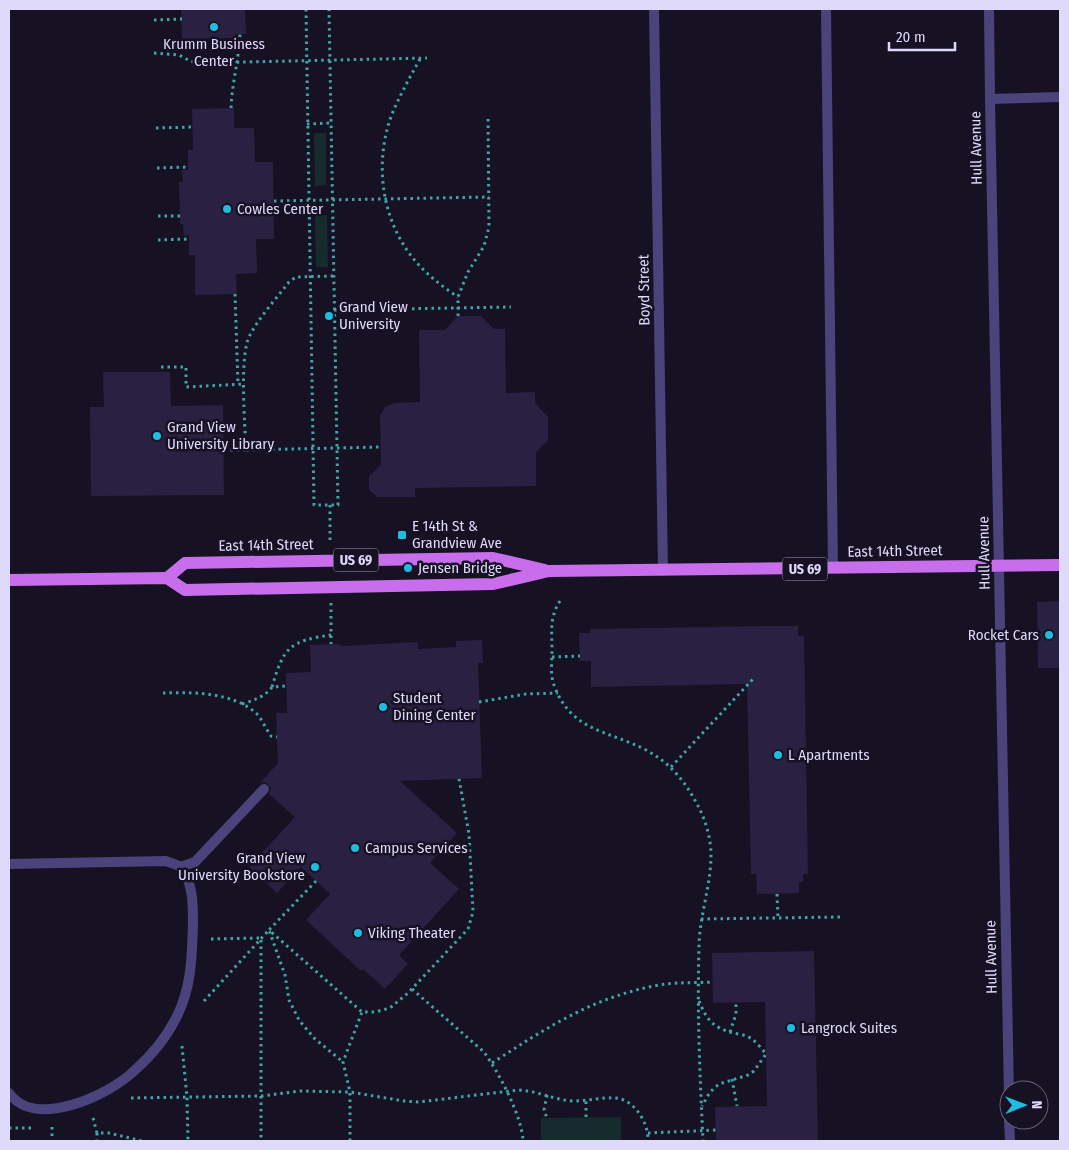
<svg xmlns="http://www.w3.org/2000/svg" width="1069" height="1150" font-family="'Fira Sans Condensed',sans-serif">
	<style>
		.green { fill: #152b2c }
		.building { fill: #2a2041 }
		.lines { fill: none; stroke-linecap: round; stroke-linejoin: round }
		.path { stroke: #3fa5a7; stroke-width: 3; stroke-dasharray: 2.5 4; stroke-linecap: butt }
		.service { stroke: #4a437c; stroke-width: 10 }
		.minor { stroke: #4a437c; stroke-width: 10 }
		.primary { stroke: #c86eec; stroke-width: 12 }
		.poi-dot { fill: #1ebce0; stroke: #161223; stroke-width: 2 }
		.labels { text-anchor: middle; stroke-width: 5; stroke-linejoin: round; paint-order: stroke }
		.shield { fill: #161223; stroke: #a39dba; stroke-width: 1 }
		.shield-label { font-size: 14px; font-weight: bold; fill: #dfd9fa }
		.poi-label { font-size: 15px; fill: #dfd9fa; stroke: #161223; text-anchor: start }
		.street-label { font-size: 15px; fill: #dfd9fa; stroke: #161223 }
	</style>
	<rect width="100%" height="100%" fill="#161223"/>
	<g class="green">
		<polygon points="314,133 326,133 326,185 315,186"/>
		<polygon points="315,215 327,215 328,267 316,267"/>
		<polygon points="621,1117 621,1141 541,1141 541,1118"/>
	</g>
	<g class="building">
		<polygon points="181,9 245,9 246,34 235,34 235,38 182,39"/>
		<polygon points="234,108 234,128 254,128 255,162 273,162 274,239 256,239 257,273 236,274 237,294 195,295 195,255 189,255 189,235 184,236 183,224 180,224 179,182 183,182 182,170 188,170 188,150 193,150 192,109"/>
		<polygon points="458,316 481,316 494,329 505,329 506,393 535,392 535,403 548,417 548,440 536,452 536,486 415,488 415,497 377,497 369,490 369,476 381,465 380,416 385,407 394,403 420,402 419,330 445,330"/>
		<polygon points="103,372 170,372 171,406 223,405 224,495 91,496 90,407 104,407"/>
		<polygon points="1060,601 1060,668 1038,668 1037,602"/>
		<polygon points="763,626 798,626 798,636 804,636 808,874 803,874 803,882 799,882 799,893 757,894 756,874 751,874 747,684 591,687 591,661 580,661 579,633 590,633 590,629"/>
		<polygon points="482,640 483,663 478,663 482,778 400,781 457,833 430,863 459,889 399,955 408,964 385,989 363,969 361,971 306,920 330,894 301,867 277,893 249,867 295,817 269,794 271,788 268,784 263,782 259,784 278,763 276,713 287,713 286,673 311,672 310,645 340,644 341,646 418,642 418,649 456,647 456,641"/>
		<polygon points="814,951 818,1141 716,1141 715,1107 767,1106 765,1002 713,1003 712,953"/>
	</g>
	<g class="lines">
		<g class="path">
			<polyline points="306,9 314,505 338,505 329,9"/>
			<polyline points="154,20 182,19"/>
			<polyline points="154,53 179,55 190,61 201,63 427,58"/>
			<path d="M420,59C410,77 400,95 392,114C375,159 380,213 409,253C422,271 440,285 458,297"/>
			<path d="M231,108C232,83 239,59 240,34"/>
			<polyline points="307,124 331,123"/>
			<polyline points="156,128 193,127"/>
			<polyline points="157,168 188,167"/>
			<polyline points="274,201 489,197"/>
			<polyline points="158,216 180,216"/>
			<polyline points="158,240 189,239"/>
			<polyline points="235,294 238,385"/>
			<polyline points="334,310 511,307"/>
			<polyline points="458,316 458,297 468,272 484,246 489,227 488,115"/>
			<polyline points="161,367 186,367 186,387 245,384"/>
			<path d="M224,450H246C245,425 239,354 250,335C260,316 276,299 289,282L296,277L333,276"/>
			<polyline points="246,450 381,447"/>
			<polyline points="330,505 330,544"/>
			<path d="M560,601C549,618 552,632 552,651C552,662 550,676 554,685C571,732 608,730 646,750C669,762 685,781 697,804C705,818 711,838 711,855C711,886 699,917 699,948C697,1013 700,1077 703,1141"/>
			<polyline points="331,603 331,644"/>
			<polyline points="552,657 580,656"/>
			<path d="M272,687C284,646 290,641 331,635"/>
			<path d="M163,693C192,692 232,692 256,713C262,719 266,729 271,736L277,737"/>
			<polyline points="479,702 526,694 558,693"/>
			<path d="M242,704C254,700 265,697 272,687L286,686"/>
			<polyline points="671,767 753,679"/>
			<polyline points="316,881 269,930 362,1012 375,1012 390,1008 408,993 468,929 473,912 469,834 459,779"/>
			<polyline points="777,894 778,918"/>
			<polyline points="701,919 840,917"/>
			<polyline points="211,939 261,938 261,1141"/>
			<path d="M412,989L484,1052C499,1073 522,1116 523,1141"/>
			<polyline points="204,1001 269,930 285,975 289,1000 299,1020 314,1038 343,1062"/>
			<path d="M699,1001C707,1020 712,1027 733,1033C739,1034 746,1035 752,1039C757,1043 762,1049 766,1054L754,1071L748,1075L719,1084L710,1092L702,1106"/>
			<polyline points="730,1032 736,1014 736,1002"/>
			<polyline points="182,1046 187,1097 188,1141"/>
			<path d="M492,1063C546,1028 593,997 659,985C677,982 695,983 713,982"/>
			<polyline points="732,1079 737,1106"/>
			<polyline points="547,1095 544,1110 547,1118"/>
			<path d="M131,1098L262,1096L300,1091L350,1092L404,1101L418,1102L519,1090C538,1091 554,1100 573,1101C587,1101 602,1097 616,1098C635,1100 649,1124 648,1141"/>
			<polyline points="586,1117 586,1100"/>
			<polyline points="93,1118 97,1133 109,1133 142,1141"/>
			<polyline points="52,1127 52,1141"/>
			<polyline points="9,1128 35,1128"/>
			<polyline points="97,1133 97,1141"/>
			<polyline points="648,1133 716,1130"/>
			<polyline points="350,1141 350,1092 343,1062 362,1012"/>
		</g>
		<g class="service">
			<polyline points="826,9 833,568"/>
			<path d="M9,864L166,861C170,863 177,864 180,867C193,880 193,905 193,922C192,954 192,988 176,1018C166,1038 151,1056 134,1071C109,1095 35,1130 9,1093"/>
			<polyline points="180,867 195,862 264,789"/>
		</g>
		<g class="minor">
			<polyline points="654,9 663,571"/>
			<polyline points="989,9 990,99 1009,1096"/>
			<polyline points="990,99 1060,97"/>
			<polyline points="1009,1120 1010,1141"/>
		</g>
		<g class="primary">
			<polyline points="167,578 185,563 493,558 545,570"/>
			<polyline points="9,580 167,578 185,590 493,584 549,571 1060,565"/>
		</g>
	</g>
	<g class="poi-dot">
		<circle cx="214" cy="27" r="5"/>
		<circle cx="227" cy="209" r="5"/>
		<circle cx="329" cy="316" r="5"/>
		<circle cx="157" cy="436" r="5"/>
		<rect x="397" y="530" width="10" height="10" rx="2.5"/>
		<circle cx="408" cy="568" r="5"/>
		<circle cx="1049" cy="635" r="5"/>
		<circle cx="383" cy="707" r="5"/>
		<circle cx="778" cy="755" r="5"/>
		<circle cx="355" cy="848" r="5"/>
		<circle cx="315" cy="867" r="5"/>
		<circle cx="358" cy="933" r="5"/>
		<circle cx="791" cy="1028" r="5"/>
	</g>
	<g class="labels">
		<g class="shield">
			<rect x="333.5" y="548.5" width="45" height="23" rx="4"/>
			<rect x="782.5" y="557.5" width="45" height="23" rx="4"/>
		</g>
		<g class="shield-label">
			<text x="356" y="565">US 69</text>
			<text x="805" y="574">US 69</text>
		</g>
		<g class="poi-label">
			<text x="214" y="49" text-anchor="middle">Krumm Business<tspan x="214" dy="17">Center</tspan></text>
			<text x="237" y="214">Cowles Center</text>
			<text x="339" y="312">Grand View<tspan x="339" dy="17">University</tspan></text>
			<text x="167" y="432">Grand View<tspan x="167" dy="17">University Library</tspan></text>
			<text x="412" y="531">E 14th St &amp;<tspan x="412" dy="17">Grandview Ave</tspan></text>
			<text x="418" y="573">Jensen Bridge</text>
			<text x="1039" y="640" text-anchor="end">Rocket Cars</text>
			<text x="393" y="703">Student<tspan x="393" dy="17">Dining Center</tspan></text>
			<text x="788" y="760">L Apartments</text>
			<text x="365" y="853">Campus Services</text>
			<text x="305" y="863" text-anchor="end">Grand View<tspan x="305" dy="17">University Bookstore</tspan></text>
			<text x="368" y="938">Viking Theater</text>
			<text x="801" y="1033">Langrock Suites</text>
		</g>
		<g class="street-label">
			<text transform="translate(976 148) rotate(-91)" y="5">Hull Avenue</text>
			<text transform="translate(644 290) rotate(-91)" y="5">Boyd Street</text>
			<text transform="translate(266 545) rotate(-1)" y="5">East 14th Street</text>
			<text transform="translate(895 551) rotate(-1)" y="5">East 14th Street</text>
			<text transform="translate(984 553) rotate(-91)" y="5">Hull Avenue</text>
			<text transform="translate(991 957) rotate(-91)" y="5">Hull Avenue</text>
		</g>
	</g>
	<rect width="1069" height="1150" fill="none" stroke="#dfd9fa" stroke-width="20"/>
	<g transform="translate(1024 1105) rotate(89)"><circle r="24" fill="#161223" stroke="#666279"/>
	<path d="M0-4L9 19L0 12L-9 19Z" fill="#1ebce0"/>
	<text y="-8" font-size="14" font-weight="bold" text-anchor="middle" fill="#dfd9fa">N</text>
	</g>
	<path d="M889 42v8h66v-8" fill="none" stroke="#dfd9fa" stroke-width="2.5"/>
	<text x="896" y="42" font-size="15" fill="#dfd9fa" stroke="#161223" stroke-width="4" paint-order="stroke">20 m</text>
</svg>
